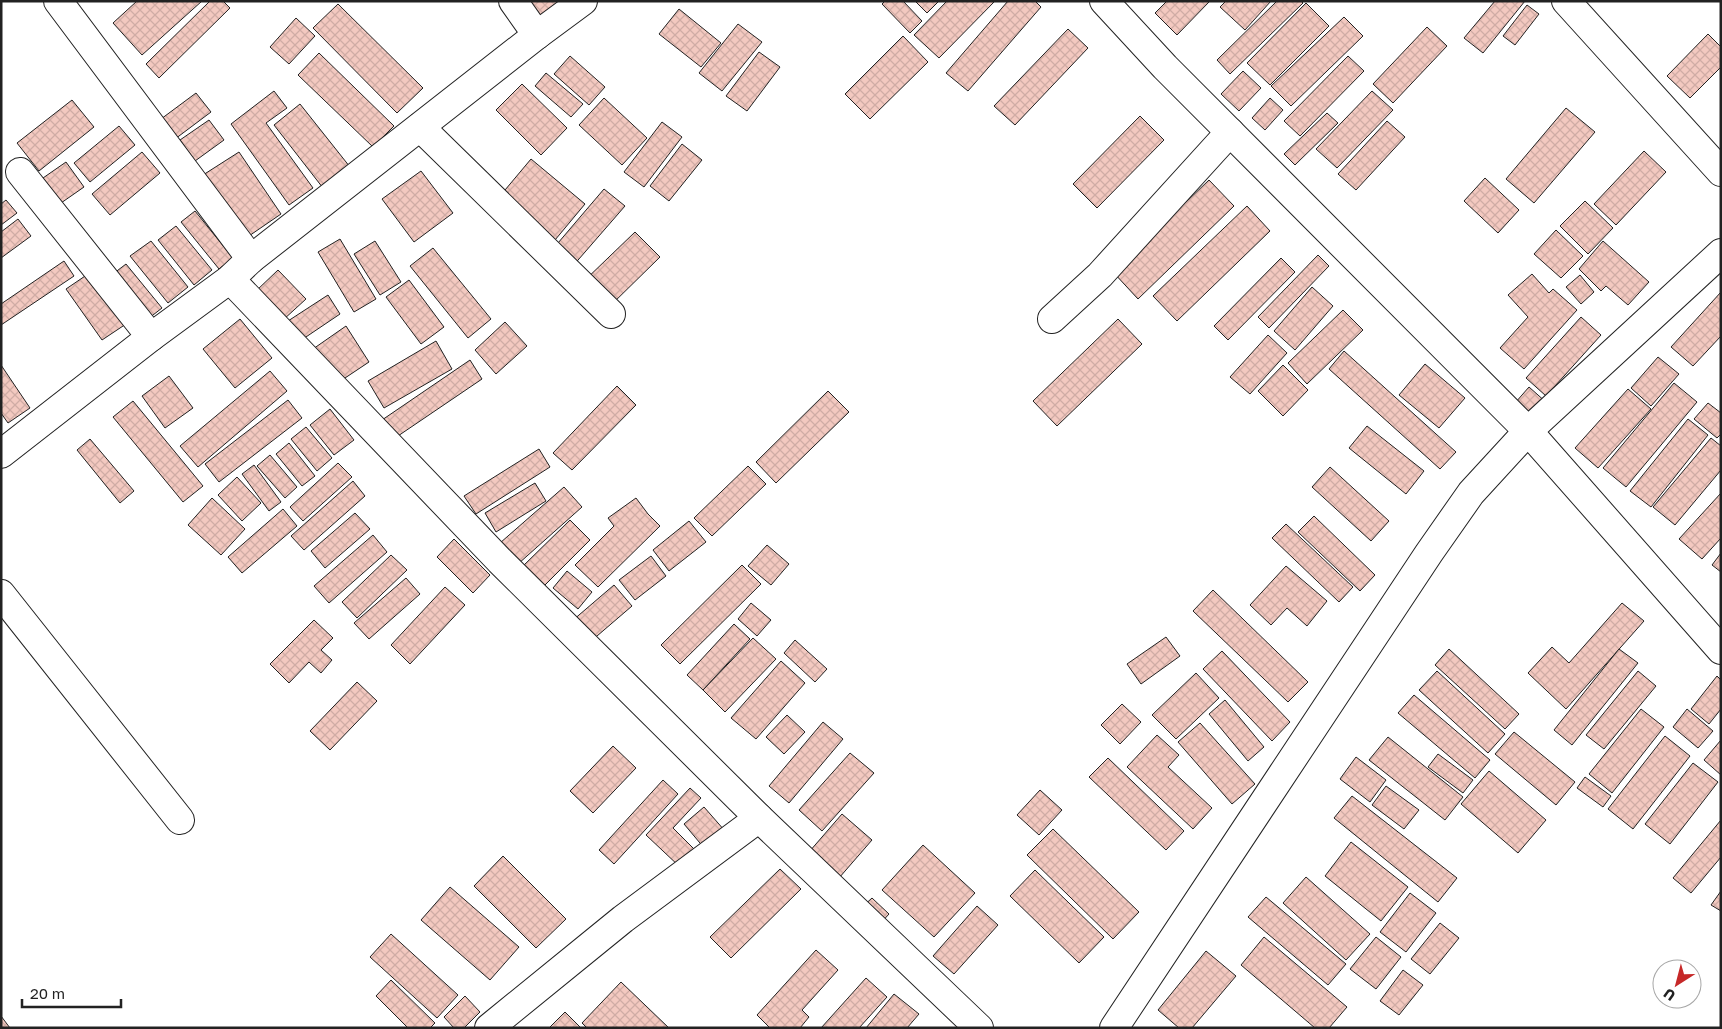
<svg xmlns="http://www.w3.org/2000/svg" width="1722" height="1029" font-family="'Golos Text',sans-serif">
	<style>
		.building { fill: url(#building-cross-hatch); stroke: #222 }
		.lines { fill: none; stroke-linecap: round; stroke-linejoin: round }
		.minor-casing { stroke: #222; stroke-width: 30 }
		.minor { stroke: #fff; stroke-width: 28 }
	</style>
	<defs>
		<pattern id="building-cross-hatch" width="8" height="8" patternUnits="userSpaceOnUse" patternTransform="scale(1.25)"><rect width="8" height="8" fill="#f3c9c0"/><path d="M0 0l8 8M0 8l8-8" fill="none" stroke="#d0aca5"/></pattern>
	</defs>
	<rect width="100%" height="100%" fill="#fff"/>
	<g class="building">
		<polygon points="137,1 202,1 142,55 113,23"/>
		<polygon points="210,1 223,1 230,8 159,78 146,64"/>
		<polygon points="526,1 556,1 558,4 540,19"/>
		<polygon points="885,1 903,1 922,21 910,33 882,4"/>
		<polygon points="915,1 939,1 927,13"/>
		<polygon points="947,1 995,1 939,58 914,35"/>
		<polygon points="1008,1 1035,1 1041,7 968,91 946,73"/>
		<polygon points="1167,1 1208,1 1209,2 1177,35 1155,13"/>
		<polygon points="1226,1 1271,1 1245,30 1220,7"/>
		<polygon points="1277,1 1301,1 1303,3 1230,74 1217,60"/>
		<polygon points="1495,1 1525,1 1483,53 1464,38"/>
		<polygon points="1306,3 1329,26 1270,85 1247,63"/>
		<polygon points="338,4 423,88 397,113 313,28"/>
		<polygon points="1527,5 1539,14 1515,45 1503,36"/>
		<polygon points="679,9 721,43 701,67 659,34"/>
		<polygon points="1344,17 1363,36 1291,106 1271,86"/>
		<polygon points="296,18 315,36 289,64 270,47"/>
		<polygon points="738,24 762,42 722,91 699,73"/>
		<polygon points="1427,27 1447,46 1393,103 1373,84"/>
		<polygon points="1068,29 1088,48 1015,125 994,106"/>
		<polygon points="1708,34 1721,47 1721,67 1690,98 1667,76"/>
		<polygon points="903,36 928,62 870,119 845,94"/>
		<polygon points="759,52 780,67 747,111 726,96"/>
		<polygon points="319,53 394,126 373,147 298,75"/>
		<polygon points="570,56 605,87 589,105 554,74"/>
		<polygon points="1348,56 1364,71 1300,136 1284,121"/>
		<polygon points="1243,71 1261,88 1239,111 1221,94"/>
		<polygon points="546,73 583,104 571,117 535,86"/>
		<polygon points="522,84 567,128 541,155 496,110"/>
		<polygon points="274,91 287,108 266,123 313,188 289,205 231,124"/>
		<polygon points="1372,91 1393,110 1337,168 1316,149"/>
		<polygon points="196,93 211,112 175,139 161,119"/>
		<polygon points="604,98 647,138 622,165 579,125"/>
		<polygon points="1270,98 1283,110 1265,130 1252,118"/>
		<polygon points="72,100 94,127 39,171 17,143"/>
		<polygon points="300,104 350,167 323,188 274,125"/>
		<polygon points="1566,108 1595,132 1534,203 1506,179"/>
		<polygon points="1327,113 1338,123 1295,165 1284,154"/>
		<polygon points="1140,116 1164,140 1097,208 1073,184"/>
		<polygon points="209,120 224,140 195,161 180,140"/>
		<polygon points="1387,121 1405,137 1356,190 1338,174"/>
		<polygon points="662,122 682,137 644,187 624,172"/>
		<polygon points="119,126 135,145 90,182 74,163"/>
		<polygon points="682,144 702,160 669,201 650,186"/>
		<polygon points="1644,151 1666,172 1616,225 1594,204"/>
		<polygon points="142,152 160,173 110,215 92,194"/>
		<polygon points="239,152 281,214 246,238 203,175"/>
		<polygon points="531,159 585,204 555,240 500,196"/>
		<polygon points="66,162 84,187 61,203 43,178"/>
		<polygon points="421,171 453,213 414,242 382,199"/>
		<polygon points="1485,178 1519,210 1498,233 1464,201"/>
		<polygon points="1209,180 1234,206 1138,299 1113,272"/>
		<polygon points="604,189 625,206 572,267 552,250"/>
		<polygon points="6,200 17,213 1,225 1,204"/>
		<polygon points="1585,201 1613,228 1588,254 1560,226"/>
		<polygon points="1247,206 1270,231 1177,321 1153,296"/>
		<polygon points="195,211 233,258 219,269 181,222"/>
		<polygon points="18,219 31,236 1,258 1,232"/>
		<polygon points="176,226 212,270 194,285 158,240"/>
		<polygon points="1556,230 1583,256 1561,278 1534,254"/>
		<polygon points="635,232 660,257 607,309 582,283"/>
		<polygon points="340,239 376,299 354,312 318,252"/>
		<polygon points="151,241 188,287 168,303 130,256"/>
		<polygon points="375,241 401,282 380,295 354,254"/>
		<polygon points="1603,241 1649,282 1628,305 1606,286 1601,291 1579,269"/>
		<polygon points="433,248 491,319 468,338 410,266"/>
		<polygon points="1318,255 1329,266 1269,328 1258,317"/>
		<polygon points="1281,258 1295,272 1228,340 1214,326"/>
		<polygon points="64,261 74,276 1,325 1,304"/>
		<polygon points="126,264 162,308 144,322 109,277"/>
		<polygon points="278,270 306,299 283,320 256,291"/>
		<polygon points="91,272 126,324 102,340 66,289"/>
		<polygon points="1532,274 1549,293 1553,289 1577,310 1524,369 1500,348 1528,317 1508,295"/>
		<polygon points="1580,275 1594,292 1581,304 1566,287"/>
		<polygon points="409,280 444,327 421,344 386,297"/>
		<polygon points="1312,287 1333,306 1295,350 1274,331"/>
		<polygon points="1721,292 1721,336 1693,366 1671,347"/>
		<polygon points="328,295 340,314 300,341 288,321"/>
		<polygon points="1343,310 1363,330 1307,384 1288,363"/>
		<polygon points="1581,317 1601,335 1546,396 1526,378"/>
		<polygon points="240,319 272,358 235,388 203,349"/>
		<polygon points="1118,319 1142,344 1057,426 1033,401"/>
		<polygon points="505,322 527,346 496,374 475,350"/>
		<polygon points="346,326 369,362 336,384 313,349"/>
		<polygon points="1268,335 1287,353 1250,394 1230,377"/>
		<polygon points="436,341 452,369 384,408 368,381"/>
		<polygon points="1344,351 1456,452 1440,469 1329,369"/>
		<polygon points="1658,357 1679,374 1651,406 1631,388"/>
		<polygon points="470,360 482,379 395,438 382,420"/>
		<polygon points="1425,364 1465,398 1439,428 1399,395"/>
		<polygon points="1,365 30,408 8,423 1,413"/>
		<polygon points="1283,365 1308,390 1283,416 1258,391"/>
		<polygon points="270,371 287,391 198,467 180,446"/>
		<polygon points="169,376 193,408 165,428 142,396"/>
		<polygon points="1674,383 1697,402 1626,487 1603,468"/>
		<polygon points="617,386 636,405 572,470 553,453"/>
		<polygon points="1529,387 1547,403 1533,419 1515,403"/>
		<polygon points="1628,389 1651,409 1598,468 1575,448"/>
		<polygon points="828,391 849,412 776,483 756,462"/>
		<polygon points="288,400 302,418 219,482 205,464"/>
		<polygon points="133,401 203,486 183,502 113,417"/>
		<polygon points="1708,403 1721,413 1721,434 1717,438 1694,419"/>
		<polygon points="330,409 354,440 334,455 310,425"/>
		<polygon points="1688,419 1708,435 1651,507 1630,491"/>
		<polygon points="1367,426 1424,471 1406,494 1349,448"/>
		<polygon points="306,427 332,458 317,471 291,439"/>
		<polygon points="1711,438 1721,446 1721,470 1675,525 1653,507"/>
		<polygon points="90,439 134,491 120,503 77,450"/>
		<polygon points="289,443 315,476 302,486 276,454"/>
		<polygon points="539,449 550,467 476,514 464,496"/>
		<polygon points="270,455 297,487 285,498 257,466"/>
		<polygon points="338,463 352,477 303,521 290,507"/>
		<polygon points="254,465 281,502 269,511 242,474"/>
		<polygon points="748,466 766,484 712,536 694,518"/>
		<polygon points="1330,467 1389,521 1371,541 1312,487"/>
		<polygon points="237,477 261,503 242,521 218,495"/>
		<polygon points="353,481 365,496 304,550 291,536"/>
		<polygon points="535,483 546,501 496,532 485,513"/>
		<polygon points="564,487 582,507 518,564 500,543"/>
		<polygon points="1721,493 1721,538 1702,559 1679,539"/>
		<polygon points="212,498 245,529 221,555 188,525"/>
		<polygon points="636,498 648,514 660,526 598,587 575,565 614,526 608,518"/>
		<polygon points="283,509 297,526 242,573 228,557"/>
		<polygon points="355,513 370,529 325,568 311,551"/>
		<polygon points="1314,516 1375,575 1360,591 1298,532"/>
		<polygon points="570,520 590,540 543,587 522,567"/>
		<polygon points="689,521 706,542 669,571 653,550"/>
		<polygon points="1286,524 1353,587 1339,602 1272,538"/>
		<polygon points="373,535 387,552 329,603 314,586"/>
		<polygon points="454,539 490,575 473,593 437,557"/>
		<polygon points="767,545 789,564 771,585 748,566"/>
		<polygon points="1721,553 1721,572 1712,565"/>
		<polygon points="391,555 407,570 357,618 342,602"/>
		<polygon points="651,556 666,576 635,600 619,580"/>
		<polygon points="742,565 761,584 680,664 661,645"/>
		<polygon points="1286,566 1327,601 1307,626 1287,608 1271,625 1250,605"/>
		<polygon points="567,571 592,592 578,609 553,588"/>
		<polygon points="406,578 420,594 369,639 354,623"/>
		<polygon points="614,585 632,606 590,642 572,621"/>
		<polygon points="445,587 465,605 410,664 391,645"/>
		<polygon points="1213,590 1308,682 1288,702 1193,611"/>
		<polygon points="751,603 771,620 757,636 738,619"/>
		<polygon points="1622,603 1644,621 1566,709 1528,673 1552,647 1569,663"/>
		<polygon points="314,620 333,638 321,650 332,660 321,673 309,662 289,683 270,664"/>
		<polygon points="734,624 750,639 703,690 687,675"/>
		<polygon points="1166,637 1180,656 1141,684 1127,664"/>
		<polygon points="753,638 776,659 725,712 703,690"/>
		<polygon points="795,640 827,669 815,682 784,653"/>
		<polygon points="1449,649 1519,714 1505,729 1435,665"/>
		<polygon points="1619,649 1638,663 1572,745 1554,730"/>
		<polygon points="1222,651 1290,722 1272,741 1203,669"/>
		<polygon points="781,661 805,683 756,739 731,718"/>
		<polygon points="1437,671 1505,734 1488,753 1419,690"/>
		<polygon points="1638,671 1656,686 1604,749 1586,735"/>
		<polygon points="1196,673 1219,698 1176,739 1152,715"/>
		<polygon points="1717,676 1721,680 1721,709 1709,724 1691,709"/>
		<polygon points="357,682 377,701 330,750 310,731"/>
		<polygon points="1414,695 1490,760 1475,778 1398,713"/>
		<polygon points="1225,700 1264,747 1248,761 1209,714"/>
		<polygon points="1122,704 1141,722 1120,744 1101,725"/>
		<polygon points="1641,709 1664,727 1612,793 1589,774"/>
		<polygon points="1687,709 1713,731 1698,748 1673,727"/>
		<polygon points="787,715 805,732 784,754 766,737"/>
		<polygon points="823,722 843,739 789,803 769,786"/>
		<polygon points="1200,723 1255,784 1232,804 1178,742"/>
		<polygon points="1514,732 1575,782 1556,805 1495,754"/>
		<polygon points="1157,735 1179,755 1168,767 1212,808 1193,829 1127,767"/>
		<polygon points="1665,736 1690,756 1633,829 1608,809"/>
		<polygon points="1388,737 1463,797 1445,820 1369,760"/>
		<polygon points="1721,740 1721,775 1704,760"/>
		<polygon points="613,746 636,768 593,813 570,791"/>
		<polygon points="850,753 874,773 822,831 799,810"/>
		<polygon points="1438,754 1473,780 1463,793 1428,767"/>
		<polygon points="1356,757 1386,780 1370,802 1340,779"/>
		<polygon points="1108,758 1184,831 1166,850 1089,777"/>
		<polygon points="1693,763 1718,782 1670,844 1645,824"/>
		<polygon points="1489,771 1546,820 1518,853 1461,804"/>
		<polygon points="1585,777 1611,796 1603,807 1577,788"/>
		<polygon points="663,780 678,794 614,864 599,850"/>
		<polygon points="1386,786 1419,810 1404,829 1372,805"/>
		<polygon points="690,788 701,798 673,828 696,851 680,867 646,835"/>
		<polygon points="1040,790 1062,810 1039,835 1017,815"/>
		<polygon points="1352,796 1457,878 1438,902 1334,818"/>
		<polygon points="704,807 725,831 705,849 684,824"/>
		<polygon points="842,814 872,840 839,878 809,852"/>
		<polygon points="1721,820 1721,857 1691,893 1673,878"/>
		<polygon points="1053,829 1139,912 1113,939 1027,855"/>
		<polygon points="1351,842 1408,887 1381,921 1325,876"/>
		<polygon points="923,845 975,893 934,937 882,890"/>
		<polygon points="503,856 566,919 536,948 474,886"/>
		<polygon points="780,869 801,889 731,958 710,937"/>
		<polygon points="1035,870 1104,937 1079,963 1010,896"/>
		<polygon points="1306,877 1370,934 1346,960 1283,903"/>
		<polygon points="450,887 519,947 490,980 421,920"/>
		<polygon points="1721,891 1721,911 1711,905"/>
		<polygon points="1410,893 1436,913 1406,952 1380,932"/>
		<polygon points="1266,897 1346,964 1328,985 1248,917"/>
		<polygon points="872,898 889,914 879,925 861,908"/>
		<polygon points="977,906 998,925 954,974 933,956"/>
		<polygon points="1440,923 1459,938 1430,974 1411,959"/>
		<polygon points="391,934 458,995 437,1018 370,957"/>
		<polygon points="1264,937 1347,1007 1329,1028 1315,1028 1241,965"/>
		<polygon points="1376,937 1401,957 1376,989 1350,969"/>
		<polygon points="816,950 838,970 802,1010 809,1017 800,1028 770,1028 757,1015"/>
		<polygon points="1206,951 1236,976 1192,1028 1179,1028 1158,1010"/>
		<polygon points="1403,970 1423,985 1399,1015 1380,1001"/>
		<polygon points="866,978 887,997 859,1028 821,1028"/>
		<polygon points="391,980 435,1023 430,1028 408,1028 376,996"/>
		<polygon points="621,982 669,1028 587,1028 582,1023"/>
		<polygon points="894,994 919,1014 907,1028 866,1028"/>
		<polygon points="465,996 480,1012 464,1028 454,1028 444,1017"/>
		<polygon points="565,1012 581,1028 549,1028"/>
		<polygon points="1,1016 10,1028 1,1028"/>
	</g>
	<g class="lines">
		<defs>
			<g id="minor">
				<polyline points="58,1 251,259"/>
				<polyline points="513,1 537,35"/>
				<polyline points="1104,1 1165,67 1528,431 1721,650"/>
				<polyline points="1566,1 1721,172"/>
				<polyline points="420,127 611,314"/>
				<polyline points="20,172 151,337"/>
				<polyline points="230,279 500,561 759,818 979,1028"/>
				<polyline points="1052,319 1100,275 1230,132"/>
				<polyline points="1,454 151,337 230,279 251,259 537,35 583,1"/>
				<polyline points="1,594 180,820"/>
				<polyline points="489,1028 623,919 759,818"/>
				<polyline points="1114,1028 1429,553 1471,493 1528,431 1721,253"/>
			</g>
		</defs>
		<use href="#minor" class="minor-casing"/>
		<use href="#minor" class="minor"/>
	</g>
	<rect width="1722" height="1029" fill="none" stroke="#222222" stroke-width="5"/>
	<g transform="translate(1677 984) rotate(216)"><circle r="24" fill="#ffffff" stroke="#a7a7a7"/>
	<path d="M0-4L9 19L0 12L-9 19Z" fill="#c62828"/>
	<text y="-8" font-size="14" font-weight="bold" text-anchor="middle" fill="#222222">U</text>
	</g>
	<path d="M22 999v8h99v-8" fill="none" stroke="#222222" stroke-width="2.5"/>
	<text x="30" y="999" font-size="15" fill="#222222" stroke="#ffffff" stroke-width="4" paint-order="stroke">20 m</text>
</svg>
